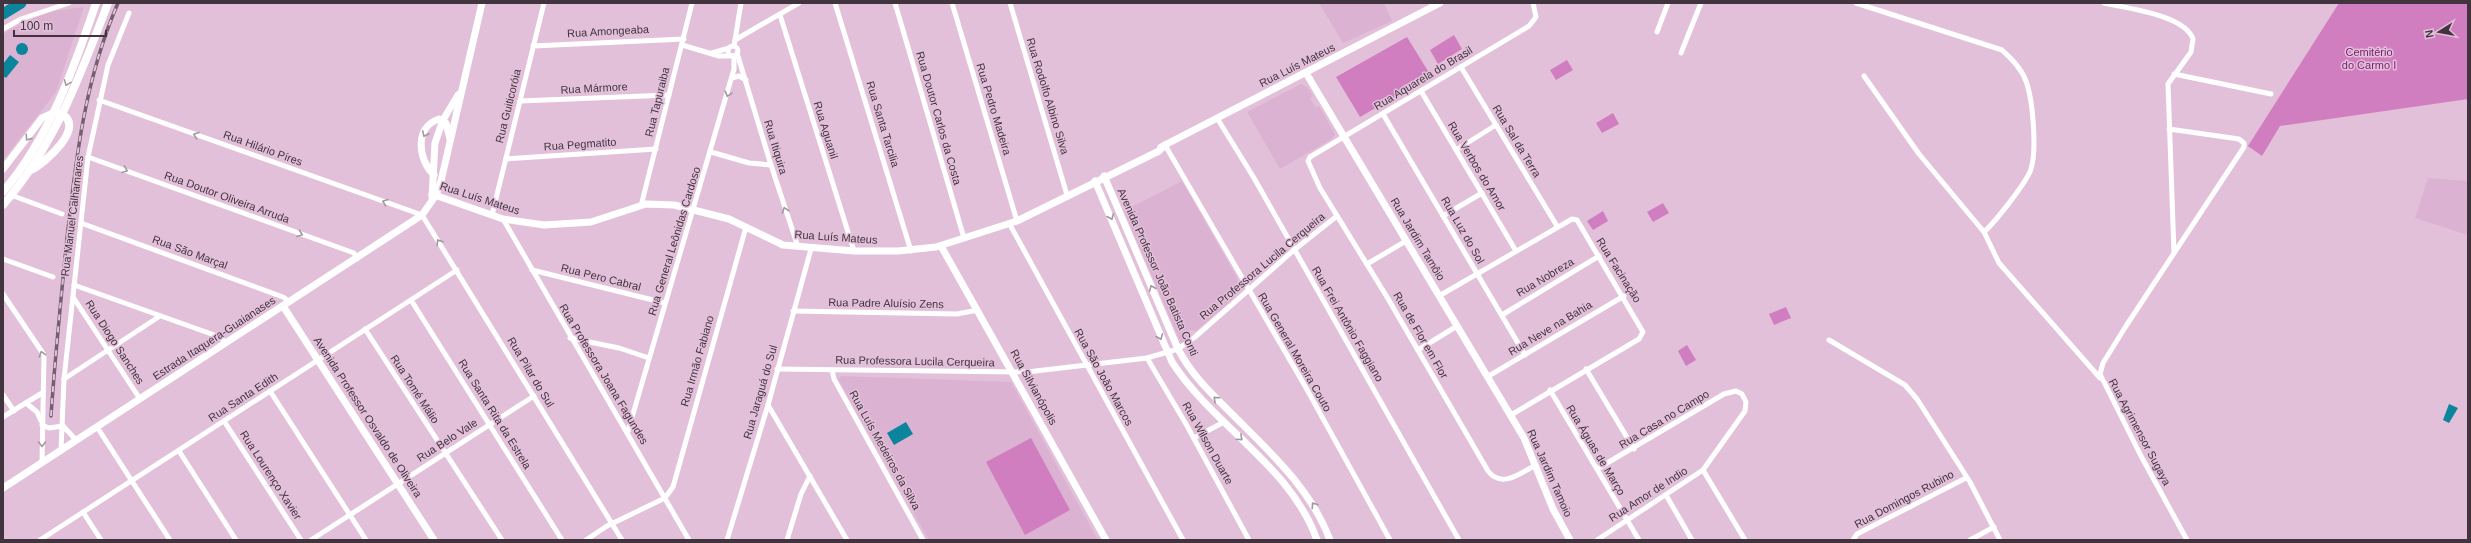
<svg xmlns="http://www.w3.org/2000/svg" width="2471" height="543" font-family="Helvetica,sans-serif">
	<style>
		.built { fill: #dbb2d1 }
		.green { fill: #d07ebf }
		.water { fill: #0a859b }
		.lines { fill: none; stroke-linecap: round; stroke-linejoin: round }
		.river { stroke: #0a859b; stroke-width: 11 }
		.street { stroke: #fff; stroke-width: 5 }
		.secondary { stroke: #fff; stroke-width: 7 }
		.primary { stroke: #fff; stroke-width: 8 }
		.rail-casing { stroke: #745f6f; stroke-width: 3.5 }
		.rail { stroke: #e3c0da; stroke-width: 2; stroke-dasharray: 6; stroke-linecap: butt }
		.oneway { stroke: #a09a9f }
		.labels { text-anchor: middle; stroke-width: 3; stroke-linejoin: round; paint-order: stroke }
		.street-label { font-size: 11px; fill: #42343f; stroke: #e3c0da }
		.park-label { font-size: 11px; fill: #7a1c6b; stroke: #e3c0da }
	</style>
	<rect width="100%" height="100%" fill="#e3c0da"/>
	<g class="built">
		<polygon points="1319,3 1384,3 1392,21 1343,43"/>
		<polygon points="84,7 56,92 3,160 3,34 26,21 54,11"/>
		<polygon points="1301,84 1308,88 1313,96 1310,98 1316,108 1319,106 1335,134 1332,139 1280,169 1247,112"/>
		<polygon points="2428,178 2468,181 2468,235 2415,218"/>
		<polygon points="1182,181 1236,276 1240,288 1234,298 1196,331 1189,330 1189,337 1181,343 1124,211"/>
		<polygon points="841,376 1011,382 1098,540 929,540 838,379"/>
	</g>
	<g class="green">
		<polygon points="2339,3 2468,3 2468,99 2280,126 2262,156 2248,146"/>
		<polygon points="1454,35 1462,49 1438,64 1430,50"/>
		<polygon points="1407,37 1431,76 1360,117 1336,77"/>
		<polygon points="1567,60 1573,70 1556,80 1550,70"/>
		<polygon points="1613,113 1619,124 1602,133 1596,123"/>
		<polygon points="1663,203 1669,213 1653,222 1647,212"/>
		<polygon points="1603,211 1608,221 1593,230 1587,221"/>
		<polygon points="1786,307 1791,318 1774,325 1769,314"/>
		<polygon points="1687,345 1696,360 1686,366 1678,351"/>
		<polygon points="1031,438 1070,510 1025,535 986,462"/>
	</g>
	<g class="water">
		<circle cx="22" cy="49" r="6"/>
		<polygon points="10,55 19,62 6,78 3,76 3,64"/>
		<polygon points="2449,404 2458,408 2449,423 2443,420"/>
		<polygon points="906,422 913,434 894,445 887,433"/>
	</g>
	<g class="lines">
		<polyline class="river" points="3,14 21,3"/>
		<g class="street">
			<polyline points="835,3 911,251"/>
			<polyline points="895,3 964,238"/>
			<polyline points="952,3 1017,221"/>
			<polyline points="1010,3 1067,195"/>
			<path d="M1533,3L1536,17L1529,26L1310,157L1308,161L1320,188L1387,297L1488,471C1502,489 1520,473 1536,465"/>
			<path d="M1856,3L2002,50C2012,59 2021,68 2026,81C2033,100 2037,150 2031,169C2027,182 1995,222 1984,232"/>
			<path d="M2104,3C2126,8 2185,15 2193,39L2191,52L2168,84L2174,253"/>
			<polyline points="780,15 854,251"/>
			<polyline points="3,29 21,19 69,3"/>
			<polyline points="1657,32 1668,3"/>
			<polyline points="735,40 799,3"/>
			<polyline points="682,45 719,56 732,56"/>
			<polyline points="533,46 684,39"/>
			<polyline points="734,46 741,3"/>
			<circle cx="733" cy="51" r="5"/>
			<polyline points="712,53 729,48"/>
			<polyline points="737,53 771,165 798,247"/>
			<polyline points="1681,53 1701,3"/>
			<polyline points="1461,67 1557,226"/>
			<polyline points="2174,74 2271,94"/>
			<polyline points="1864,76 1919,154 1984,232 1999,263 2100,378"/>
			<polyline points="732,78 739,76 746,80"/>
			<polyline points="1421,91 1516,251"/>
			<polyline points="99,100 422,215 622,540"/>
			<polyline points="520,101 669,95"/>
			<polyline points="1383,114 1525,355"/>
			<polyline points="1217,118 1254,178 1459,540"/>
			<polyline points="2169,129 2239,139 2244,143 2244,147 2126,326 2103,363 2100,374 2141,456 2187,540"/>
			<polyline points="1165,145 1305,386 1390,540"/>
			<polyline points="1456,150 1496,125"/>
			<polyline points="711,152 749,163 771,165"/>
			<polyline points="88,157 354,253 357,259"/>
			<polyline points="506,159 656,149"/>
			<polyline points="11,195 62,214"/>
			<polyline points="641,206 692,3"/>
			<polyline points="492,215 544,3"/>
			<polyline points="1443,216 1482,193"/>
			<polyline points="503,219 689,540"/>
			<polyline points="81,223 283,297 290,302"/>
			<polyline points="1009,223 1183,540"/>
			<polyline points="3,259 53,277"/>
			<polyline points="1367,264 1406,241"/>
			<polyline points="532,270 665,303"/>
			<polyline points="74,285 220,337 226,343"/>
			<polyline points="3,294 44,355 42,463"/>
			<polyline points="1439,296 1572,219 1577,220 1643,332 1639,339 1511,415"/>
			<polyline points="73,297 140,399"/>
			<polyline points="411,300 562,540"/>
			<polyline points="793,311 957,314 978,310"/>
			<polyline points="1502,315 1599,256"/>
			<polyline points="365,329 502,540"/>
			<polyline points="570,338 619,348 649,358"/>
			<polyline points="1829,340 1905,385 1917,399 1970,482 2000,540"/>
			<polyline points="1418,350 1457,326"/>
			<polyline points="1147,358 1186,424 1249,540"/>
			<polyline points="777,369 1027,372 1147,358 1178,349 1195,337 1294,250 1337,216"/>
			<polyline points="1586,369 1634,449"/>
			<polyline points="832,370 834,379 923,540"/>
			<polyline points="1487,377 1624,296"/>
			<polyline points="64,379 160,316"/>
			<polyline points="1550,390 1639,540"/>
			<polyline points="270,391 366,540"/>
			<polyline points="3,395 14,411"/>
			<polyline points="26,403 37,412 41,421"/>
			<polyline points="768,405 847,540"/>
			<polyline points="3,417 42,393"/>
			<polyline points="224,421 301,540"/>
			<polyline points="42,425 49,428 63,426"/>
			<polyline points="63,426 76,440"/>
			<polyline points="97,427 170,540"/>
			<polyline points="628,431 734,69 734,56"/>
			<polyline points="1194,438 1224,422"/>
			<polyline points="61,450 64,379 88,157 108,65 129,13"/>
			<polyline points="179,451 236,540"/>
			<polyline points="1703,470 1745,540"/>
			<polyline points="1666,495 1692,540"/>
			<polyline points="83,512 101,540"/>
			<polyline points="40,540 457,270"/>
			<polyline points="311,540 534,396"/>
			<polyline points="586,540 607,526 665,498 673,487 746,227"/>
			<polyline points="727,540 768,405 811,249"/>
			<polyline points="787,540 801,494 810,476"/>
			<polyline points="1597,540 1703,470 1745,411 1746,402 1742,394 1736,391 1724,394 1597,469"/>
			<polyline points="1853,540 1857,534 1966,478"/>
			<polyline points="1970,540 1994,527"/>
		</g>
		<g class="secondary">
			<polyline points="1306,73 1524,438 1553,509 1570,540"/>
			<polyline points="1161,147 1440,3"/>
			<polyline points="3,169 42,118 55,112"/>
			<path d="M434,175C418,160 414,127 439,119L446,123L450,139"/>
			<path d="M1104,176L1178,349C1193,377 1210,392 1232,414C1270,452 1311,489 1330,540"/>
			<path d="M1095,181L1172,362C1214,427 1291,466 1317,540"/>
			<polyline points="432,194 503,219 544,225 591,222 646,204 674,205 729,219 783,245 854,251 898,251 936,247 1017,221 1159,151 1165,145"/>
			<polyline points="432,197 435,143 443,120 458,95"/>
			<polyline points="941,246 1106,540"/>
			<polyline points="283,306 434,540"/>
			<polyline points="3,488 422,215 436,195 441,181 482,3"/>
		</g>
		<g class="primary">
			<path d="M31,170C45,163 89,125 59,113"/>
			<path d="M3,192C50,136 73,71 96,3"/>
			<path d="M3,205C55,145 80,76 108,3"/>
		</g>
		<defs>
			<path id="rail" d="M51,416C55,357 61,298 67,238C76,157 85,79 118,3"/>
		</defs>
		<use href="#rail" class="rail-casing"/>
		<use href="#rail" class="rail"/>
	</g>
	<defs><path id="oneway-chevron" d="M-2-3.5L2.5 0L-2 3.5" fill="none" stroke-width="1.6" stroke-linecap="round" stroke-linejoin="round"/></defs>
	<g class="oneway">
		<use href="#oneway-chevron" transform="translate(67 83) rotate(111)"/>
		<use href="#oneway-chevron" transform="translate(728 94) rotate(106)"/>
		<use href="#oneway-chevron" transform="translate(425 134) rotate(115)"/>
		<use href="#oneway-chevron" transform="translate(196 135) rotate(-160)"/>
		<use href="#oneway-chevron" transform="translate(28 138) rotate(125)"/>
		<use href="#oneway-chevron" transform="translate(125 170) rotate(20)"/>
		<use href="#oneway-chevron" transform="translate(385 202) rotate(-160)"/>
		<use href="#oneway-chevron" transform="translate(785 210) rotate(-109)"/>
		<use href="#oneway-chevron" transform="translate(1111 217) rotate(67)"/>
		<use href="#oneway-chevron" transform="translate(300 234) rotate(20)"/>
		<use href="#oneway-chevron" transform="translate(439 242) rotate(-122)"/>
		<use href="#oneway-chevron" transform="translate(1152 288) rotate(-113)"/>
		<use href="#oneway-chevron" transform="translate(1160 337) rotate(67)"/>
		<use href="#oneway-chevron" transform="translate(42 354) rotate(-108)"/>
		<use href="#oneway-chevron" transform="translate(1216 399) rotate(-138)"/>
		<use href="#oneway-chevron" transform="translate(1240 438) rotate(42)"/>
		<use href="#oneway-chevron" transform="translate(42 444) rotate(90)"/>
		<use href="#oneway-chevron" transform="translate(1314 505) rotate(-124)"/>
	</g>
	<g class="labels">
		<g class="street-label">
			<text transform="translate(608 31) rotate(-3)" y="4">Rua Amongeaba</text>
			<text transform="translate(1297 65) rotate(-27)" y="4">Rua Luís Mateus</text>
			<text transform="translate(1423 78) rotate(-31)" y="4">Rua Aquarela do Brasil</text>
			<text transform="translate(594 88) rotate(-3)" y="4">Rua Mármore</text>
			<text transform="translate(1048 96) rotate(73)" y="4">Rua Rodolfo Albino Silva</text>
			<text transform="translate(657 102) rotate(-76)" y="4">Rua Tapuraiba</text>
			<text transform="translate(508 106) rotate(-76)" y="4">Rua Guiticoróia</text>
			<text transform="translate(994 109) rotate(73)" y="4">Rua Pedro Madeira</text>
			<text transform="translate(939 118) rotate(74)" y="4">Rua Doutor Carlos da Costa</text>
			<text transform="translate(883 124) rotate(73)" y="4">Rua Santa Tarcilia</text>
			<text transform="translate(826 130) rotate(73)" y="4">Rua Aguanil</text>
			<text transform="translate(1517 141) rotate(59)" y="4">Rua Sal da Terra</text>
			<text transform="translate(580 144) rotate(-4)" y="4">Rua Pegmatito</text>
			<text transform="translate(776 147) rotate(73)" y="4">Rua Itiquira</text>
			<text transform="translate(263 148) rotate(20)" y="4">Rua Hilário Píres</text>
			<text transform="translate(1477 166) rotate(59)" y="4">Rua Verbos do Amor</text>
			<text transform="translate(227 197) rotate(20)" y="4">Rua Doutor Oliveira Arruda</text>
			<text transform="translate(480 198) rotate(18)" y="4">Rua Luís Mateus</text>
			<text transform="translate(72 216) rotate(-83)" y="4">Rua Manuel Calhamares</text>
			<text transform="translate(1463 230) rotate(60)" y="4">Rua Luz do Sol</text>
			<text transform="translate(836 237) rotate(4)" y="4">Rua Luís Mateus</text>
			<text transform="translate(1418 239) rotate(59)" y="4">Rua Jardim Tamôio</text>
			<text transform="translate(674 241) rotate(-73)" y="4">Rua General Leônidas Cardoso</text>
			<text transform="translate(190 252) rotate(20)" y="4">Rua São Marçal</text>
			<text transform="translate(1262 266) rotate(-40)" y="4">Rua Professora Lucila Cerqueira</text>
			<text transform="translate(1619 270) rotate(58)" y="4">Rua Facinação</text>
			<text transform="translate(1158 272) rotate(66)" y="4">Avenida Professor João Batista Conti</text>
			<text transform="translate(601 277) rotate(14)" y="4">Rua Pero Cabral</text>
			<text transform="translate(1545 277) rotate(-31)" y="4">Rua Nobreza</text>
			<text transform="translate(886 303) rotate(1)" y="4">Rua Padre Aluísio Zens</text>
			<text transform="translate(1348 324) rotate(60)" y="4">Rua Frei Antônio Faggiano</text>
			<text transform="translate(1550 328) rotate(-31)" y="4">Rua Neve na Bahia</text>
			<text transform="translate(1421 335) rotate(60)" y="4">Rua de Flor em Flor</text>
			<text transform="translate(214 338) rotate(-33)" y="4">Estrada Itaquera-Guaianases</text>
			<text transform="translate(115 342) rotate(57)" y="4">Rua Diogo Sanches</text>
			<text transform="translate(1295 352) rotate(60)" y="4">Rua General Moreira Couto</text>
			<text transform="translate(697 361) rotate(-74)" y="4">Rua Irmão Fabiano</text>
			<text transform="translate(915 361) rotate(1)" y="4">Rua Professora Lucila Cerqueira</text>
			<text transform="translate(531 372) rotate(59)" y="4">Rua Pilar do Sul</text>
			<text transform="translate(604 374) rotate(59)" y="4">Rua Professora Joana Fagundes</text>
			<text transform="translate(1104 377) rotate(61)" y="4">Rua São João Marcos</text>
			<text transform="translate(1034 387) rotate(61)" y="4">Rua Silvianópolis</text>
			<text transform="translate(415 389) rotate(57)" y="4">Rua Tomé Málio</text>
			<text transform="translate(760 392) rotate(-74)" y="4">Rua Jaraguá do Sul</text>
			<text transform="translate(243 397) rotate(-33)" y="4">Rua Santa Edith</text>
			<text transform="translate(495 414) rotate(58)" y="4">Rua Santa Rita da Estrela</text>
			<text transform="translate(368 417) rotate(57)" y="4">Avenida Professor Osvaldo de Oliveira</text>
			<text transform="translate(1664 419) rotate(-31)" y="4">Rua Casa no Campo</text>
			<text transform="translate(2140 432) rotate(62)" y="4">Rua Agrimensor Sugaya</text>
			<text transform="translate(447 440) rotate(-33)" y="4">Rua Belo Vale</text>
			<text transform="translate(1208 443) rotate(61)" y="4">Rua Wilson Duarte</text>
			<text transform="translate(885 450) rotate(61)" y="4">Rua Luís Medeiros da Silva</text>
			<text transform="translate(1596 450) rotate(59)" y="4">Rua Águas de Março</text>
			<text transform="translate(1550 473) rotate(66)" y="4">Rua Jardim Tamoio</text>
			<text transform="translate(271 475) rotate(57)" y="4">Rua Lourenço Xavier</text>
			<text transform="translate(1648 494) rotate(-33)" y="4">Rua Amor de Indio</text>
			<text transform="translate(1904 499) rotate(-28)" y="4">Rua Domingos Rubino</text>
		</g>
		<g class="park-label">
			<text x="2369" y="56">Cemitério<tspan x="2369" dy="13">do Carmo I</tspan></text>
		</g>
	</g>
	<rect width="2471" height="543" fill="none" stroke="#42343f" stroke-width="8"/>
	<g transform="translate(2439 32) rotate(259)" stroke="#e3c0da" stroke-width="3" paint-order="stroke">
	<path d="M0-3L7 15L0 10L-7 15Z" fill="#42343f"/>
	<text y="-6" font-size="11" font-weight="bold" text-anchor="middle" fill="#42343f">N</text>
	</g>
	<path d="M14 30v6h92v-6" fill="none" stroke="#42343f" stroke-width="2"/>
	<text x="20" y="30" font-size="12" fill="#42343f" stroke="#e3c0da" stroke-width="3" paint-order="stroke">100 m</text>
</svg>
